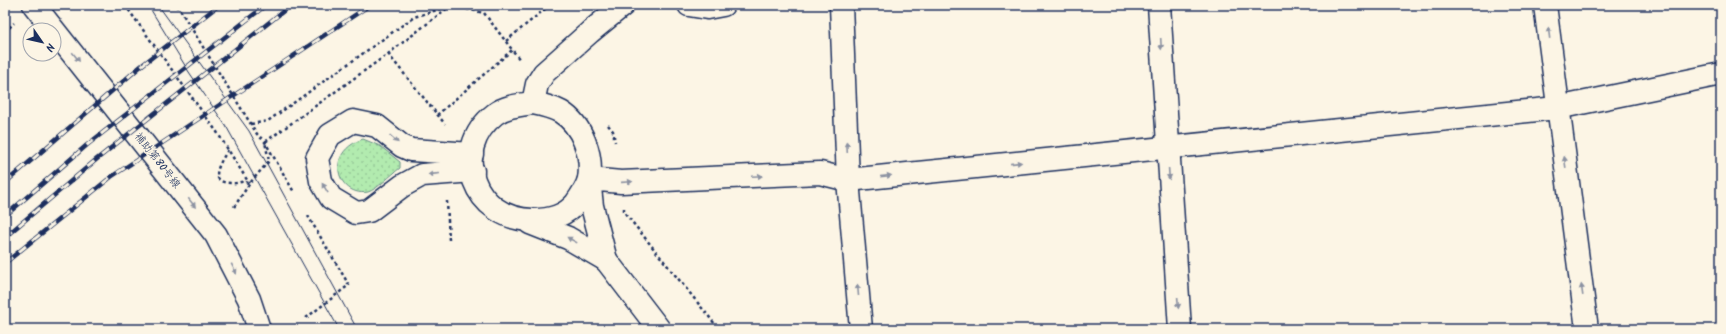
<svg xmlns="http://www.w3.org/2000/svg" width="1726" height="334" font-family="Kalam,'Klee One',sans-serif">
	<style>
		.grass { fill: url(#grass-dots); stroke: #668d86 }
		.lines { fill: none; stroke-linecap: round; stroke-linejoin: round }
		.street-casing { stroke: #1b2f5e; stroke-width: 25 }
		.secondary-casing { stroke: #1b2f5e; stroke-width: 25 }
		.path { stroke: #1b2f5e; stroke-width: 2.5; stroke-dasharray: 3 3; stroke-linecap: butt }
		.street { stroke: #fcf5e5; stroke-width: 22 }
		.secondary { stroke: #fcf5e5; stroke-width: 22 }
		.tram { stroke: #1b2f5e; stroke-width: 1 }
		.rail-casing { stroke: #1b2f5e; stroke-width: 4.5 }
		.rail { stroke: #fcf5e5; stroke-width: 3; stroke-dasharray: 9; stroke-linecap: butt }
		.oneway { fill: #8c92a2 }
		.labels { text-anchor: middle; stroke-width: 3; stroke-linejoin: round; paint-order: stroke }
		.street-label { font-size: 11px; fill: #1b2f5e; stroke: #fcf5e5 }
	</style>
	<defs>
		<pattern id="grass-dots" width="8" height="8" patternUnits="userSpaceOnUse"><rect width="8" height="8" fill="#b2ebaf"/><path d="M2 2h.1M6 6h.1" fill="none" stroke="#98ca99" stroke-width="1.8" stroke-linecap="round"/></pattern>
	</defs>
	<rect width="100%" height="100%" fill="#fcf5e5"/>
	<filter id="ink" filterUnits="userSpaceOnUse"><feTurbulence type="fractalNoise" baseFrequency=".025" numOctaves="2"/><feDisplacementMap in="SourceGraphic" scale="8" xChannelSelector="R" yChannelSelector="G"/><feConvolveMatrix kernelMatrix="1 2 1 2 8 2 1 2 1" color-interpolation-filters="sRGB"/></filter>
	<g filter="url(#ink)">
		<path class="grass" d="M363,139L380,146L400,162V168C392,174 376,190 368,192C339,198 322,153 363,139Z"/>
		<g class="lines">
			<defs>
				<g id="street">
					<polyline points="689,5 707,8 723,5"/>
					<polyline points="841,5 848,180 861,329"/>
					<polyline points="1159,5 1180,329"/>
					<polyline points="1545,5 1587,329"/>
					<path d="M533,103C543,105 552,107 561,112C582,125 593,155 589,179C587,187 581,196 576,203C565,216 551,220 533,220C474,220 448,151 495,114C506,106 520,105 533,103Z"/>
					<polyline points="472,154 411,150 402,146 377,126 353,121 330,135 317,158 321,181 331,198 356,213 369,211 402,186 422,175 473,171"/>
					<polyline points="530,223 568,238 606,260"/>
					<polyline points="606,260 592,206 589,179 621,182 820,173 848,180 1557,108 1721,74"/>
				</g>
				<g id="secondary">
					<polyline points="34,5 216,235 249,299 259,329"/>
					<polyline points="533,103 537,84 544,73 590,32 623,5"/>
					<polyline points="606,260 659,329"/>
				</g>
			</defs>
			<use href="#street" class="street-casing"/>
			<use href="#secondary" class="secondary-casing"/>
			<g class="path">
				<polyline points="125,5 217,132 249,183"/>
				<polyline points="177,5 257,134 265,142 294,192"/>
				<polyline points="449,5 484,13 520,60"/>
				<polyline points="5,32 14,23"/>
				<polyline points="506,41 550,5"/>
				<polyline points="388,54 445,124"/>
				<polyline points="437,115 512,50"/>
				<polyline points="251,124 268,121 414,17 447,7"/>
				<polyline points="608,125 613,131 615,142"/>
				<path d="M228,150C221,161 206,183 231,183C240,184 238,180 249,183"/>
				<polyline points="447,201 449,240"/>
				<polyline points="234,207 250,183 269,161 265,142 388,54 450,6"/>
				<polyline points="624,208 624,212 719,329"/>
				<polyline points="306,318 349,285 308,216"/>
			</g>
			<use href="#street" class="street"/>
			<use href="#secondary" class="secondary"/>
			<g class="tram">
				<polyline points="148,5 189,72 226,126 339,329"/>
				<polyline points="158,5 249,131 357,329"/>
			</g>
			<defs>
				<g id="rail">
					<polyline points="5,183 141,66 219,5"/>
					<polyline points="5,216 87,145 266,5"/>
					<polyline points="5,237 97,159 291,5"/>
					<polyline points="5,263 111,177 370,5"/>
				</g>
			</defs>
			<use href="#rail" class="rail-casing"/>
			<use href="#rail" class="rail"/>
		</g>
		<defs><path id="oneway-solid" d="M-6-.8H1V-3.2L6.5 0L1 3.2V.8H-6Z"/></defs>
		<g class="oneway">
			<use href="#oneway-solid" transform="translate(1549 33) rotate(-97)"/>
			<use href="#oneway-solid" transform="translate(1161 44) rotate(87)"/>
			<use href="#oneway-solid" transform="translate(76 57) rotate(51)"/>
			<use href="#oneway-solid" transform="translate(394 139) rotate(42)"/>
			<use href="#oneway-solid" transform="translate(847 147) rotate(-93)"/>
			<use href="#oneway-solid" transform="translate(1565 162) rotate(-98)"/>
			<use href="#oneway-solid" transform="translate(1016 163) rotate(-6)"/>
			<use href="#oneway-solid" transform="translate(434 174) rotate(175)"/>
			<use href="#oneway-solid" transform="translate(1169 174) rotate(86)"/>
			<use href="#oneway-solid" transform="translate(757 176) rotate(-2)"/>
			<use href="#oneway-solid" transform="translate(886 176) rotate(-6)"/>
			<use href="#oneway-solid" transform="translate(627 182) rotate(-4)"/>
			<use href="#oneway-solid" transform="translate(325 188) rotate(-121)"/>
			<use href="#oneway-solid" transform="translate(192 203) rotate(52)"/>
			<use href="#oneway-solid" transform="translate(572 240) rotate(-151)"/>
			<use href="#oneway-solid" transform="translate(234 269) rotate(63)"/>
			<use href="#oneway-solid" transform="translate(858 290) rotate(-95)"/>
			<use href="#oneway-solid" transform="translate(1582 290) rotate(-98)"/>
			<use href="#oneway-solid" transform="translate(1178 303) rotate(86)"/>
		</g>
	</g>
	<g class="labels">
		<g class="street-label">
			<text transform="translate(158 160) rotate(52)" y="4">補助第80号線</text>
		</g>
	</g>
	<rect width="1726" height="334" fill="none" stroke="#fcf5e5" stroke-width="20"/>
	<rect x="10" y="10" width="1706" height="314" fill="none" stroke="#1b2f5e" stroke-width="1.5" filter="url(#ink)"/>
	<g transform="translate(42 42) rotate(124)"><circle r="19" fill="#fcf5e5" stroke="#a2a6af"/>
	<path d="M0-3L7 15L0 10L-7 15Z" fill="#1b2f5e"/>
	<text y="-6" font-size="11" font-weight="bold" text-anchor="middle" fill="#1b2f5e">N</text>
	</g>
</svg>
